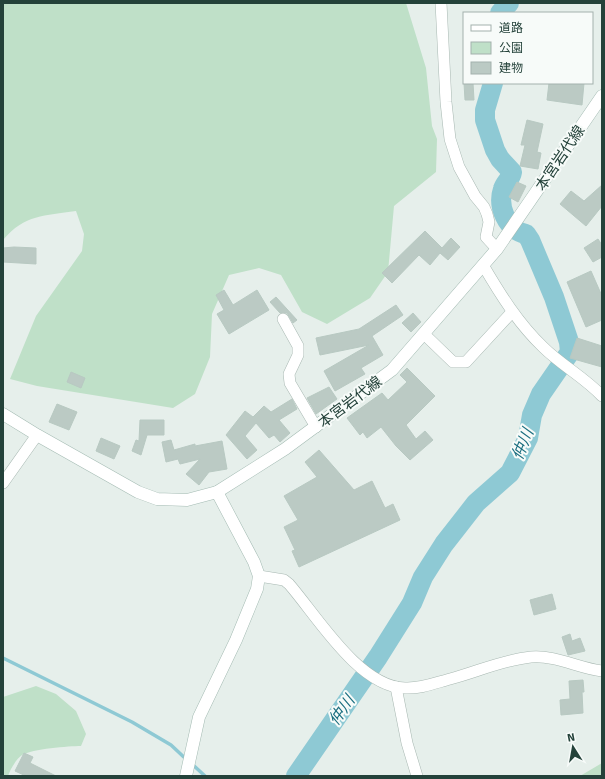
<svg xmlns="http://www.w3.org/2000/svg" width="605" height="779" font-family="Signika,'Noto Sans JP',sans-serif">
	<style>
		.green { fill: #bfe0c8 }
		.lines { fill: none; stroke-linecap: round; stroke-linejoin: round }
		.stream { stroke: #8ec9d4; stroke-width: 3.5 }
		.river { stroke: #8ec9d4; stroke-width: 20 }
		.building { fill: #bbcac4; stroke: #b8c9c2 }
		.street-casing { stroke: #a8b8b2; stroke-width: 12 }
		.secondary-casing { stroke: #a4bbb3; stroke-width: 13 }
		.street { stroke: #fff; stroke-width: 11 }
		.secondary { stroke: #fff; stroke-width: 12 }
		.labels { text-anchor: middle; stroke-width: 4; stroke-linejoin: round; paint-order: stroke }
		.street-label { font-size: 15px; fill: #24423a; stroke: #f7fbf9 }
		.water-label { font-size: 16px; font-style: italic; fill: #1c6f80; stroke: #f7fbf9 }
	</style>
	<rect width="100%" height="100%" fill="#e6efeb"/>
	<g class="green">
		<path d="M3,3H406L426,68L432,126L437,139L436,172L394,206L388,272L370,298L327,324L302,312L281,275L259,268L229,275L212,314L210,357L195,394L173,408L37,386L10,379L36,316L82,251L84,234L76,211C44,216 25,214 3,240Z"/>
		<path d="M36,686L56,694L76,711L86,734L81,746C69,746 32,749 22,755C16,759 10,770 8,776H3V697Z"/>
		<polygon points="602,763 602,776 580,776"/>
	</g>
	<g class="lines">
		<g class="stream">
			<polyline points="3,658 132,722 171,745 187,760"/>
			<polyline points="192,764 205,776"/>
		</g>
		<g class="river">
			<polyline points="500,13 509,3"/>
			<path d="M296,776L378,657L412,603L423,577L444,544L476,503L510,473L528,438L532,415L541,394L570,352L569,342L554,297L530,240L526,234C507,230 497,207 503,189C505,182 511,179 512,172L500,159L495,150L485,120V110L493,83"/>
		</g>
	</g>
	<g class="building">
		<polygon points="464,83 473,83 474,100 465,100"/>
		<polygon points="549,83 584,83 582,105 547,100"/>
		<polygon points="527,120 543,124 537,152 541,153 538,169 520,166 525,145 521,145"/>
		<polygon points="517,182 526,186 518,202 509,197"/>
		<polygon points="602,185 602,206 586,226 560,204 571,191 584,201"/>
		<polygon points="425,231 442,248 451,238 460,247 448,260 440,253 430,265 419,255 392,283 382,273"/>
		<polygon points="598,239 602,245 602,257 593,262 584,248"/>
		<polygon points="14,247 36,248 36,264 3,262 3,248"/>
		<polygon points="591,271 602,296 602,320 586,327 567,282"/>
		<polygon points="224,290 233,305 257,290 269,310 229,334 217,314 224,310 216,295"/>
		<polygon points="276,297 297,320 293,323 287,313 280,313 270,302"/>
		<polygon points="396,305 403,315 372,336 383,355 361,368 365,374 335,391 324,371 369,345 320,355 316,338 359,329"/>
		<polygon points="413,313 421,322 411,332 402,323"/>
		<polygon points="577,338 602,346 602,367 570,358"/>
		<polygon points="407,368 435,396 406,425 416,439 425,431 433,440 410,460 396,446 381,427 367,438 363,432 360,435 347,418 382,393 388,400 407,382 400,375"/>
		<polygon points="71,372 85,378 81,388 67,382"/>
		<polygon points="329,387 337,399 316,414 307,398"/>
		<polygon points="292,399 297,409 279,420 290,433 280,442 274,435 269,438 256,423 245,436 257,450 247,459 226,435 245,411 253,417 264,406 271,412"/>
		<polygon points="57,404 77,412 69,430 49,422"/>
		<polygon points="140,420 164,420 164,435 147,435 141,455 132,451 136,440 139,441"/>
		<polygon points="101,438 120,446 114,459 96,451"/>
		<polygon points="171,440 174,450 195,444 195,446 222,441 227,469 209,472 199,485 186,474 200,459 180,464 178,459 166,462 162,442"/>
		<polygon points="319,450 354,490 372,481 385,508 393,504 400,520 299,567 292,551 295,550 284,527 298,520 284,496 317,477 305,462"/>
		<polygon points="552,594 556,609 534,615 530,600"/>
		<polygon points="570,634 572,641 580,638 585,651 568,655 562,637"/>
		<polygon points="583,680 584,692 582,692 583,713 561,715 560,700 570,699 569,681"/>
		<polygon points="24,753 33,757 30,763 56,776 26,776 15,771"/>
	</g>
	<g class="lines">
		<defs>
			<g id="street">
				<polyline points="441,3 446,102 450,139 459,167 475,196 484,207 487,214 489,222 486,237 497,249"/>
				<path d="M483,265C500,294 518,323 543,347C561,365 584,377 602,396"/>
				<polyline points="283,319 298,346 298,355 289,374 290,383 316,427"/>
				<polyline points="424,334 453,362 466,362 512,312"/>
				<polyline points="3,483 37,435"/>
				<path d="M259,576L284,580L289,584C317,616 359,687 405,688C420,689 435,683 450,679C477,672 502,660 531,657C556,655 578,668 602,671"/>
				<polyline points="396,687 407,743 417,776"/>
			</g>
			<g id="secondary">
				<polyline points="3,414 37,435 138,492 157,499 187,500 217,492 285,449 392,370 497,249 602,96"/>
				<polyline points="186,776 199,717 236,640 257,589 259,576 254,562 217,492"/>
			</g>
		</defs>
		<use href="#street" class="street-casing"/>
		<use href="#secondary" class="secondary-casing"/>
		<use href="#street" class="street"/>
		<use href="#secondary" class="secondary"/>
	</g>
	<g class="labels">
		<g class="street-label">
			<text transform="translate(560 158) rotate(-56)" y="5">本宮岩代線</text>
			<text transform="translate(350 402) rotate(-37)" y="5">本宮岩代線</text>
		</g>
		<g class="water-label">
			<text transform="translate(522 444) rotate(-68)" y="6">仲川</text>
			<text transform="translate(341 710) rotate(-55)" y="6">仲川</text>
		</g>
	</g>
	<rect width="605" height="779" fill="none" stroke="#24423a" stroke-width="8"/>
	<rect x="463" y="12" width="130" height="72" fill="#f7fbf9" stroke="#a3b1ad"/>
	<rect x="471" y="25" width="20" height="6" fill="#ffffff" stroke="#a3b1ad"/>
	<text x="499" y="32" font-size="12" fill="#24423a">道路</text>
	<rect x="471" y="42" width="20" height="12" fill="#bfe0c8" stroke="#a3b1ad"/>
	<text x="499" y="52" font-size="12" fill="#24423a">公園</text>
	<rect x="471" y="62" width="20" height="12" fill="#bbcac4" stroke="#a3b1ad"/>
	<text x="499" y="72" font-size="12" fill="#24423a">建物</text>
	<g transform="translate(573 747) rotate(349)" stroke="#f7fbf9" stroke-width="3" paint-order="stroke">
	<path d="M0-3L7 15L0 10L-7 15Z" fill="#24423a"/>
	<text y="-6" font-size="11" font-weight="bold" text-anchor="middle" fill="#24423a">N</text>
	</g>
</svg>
